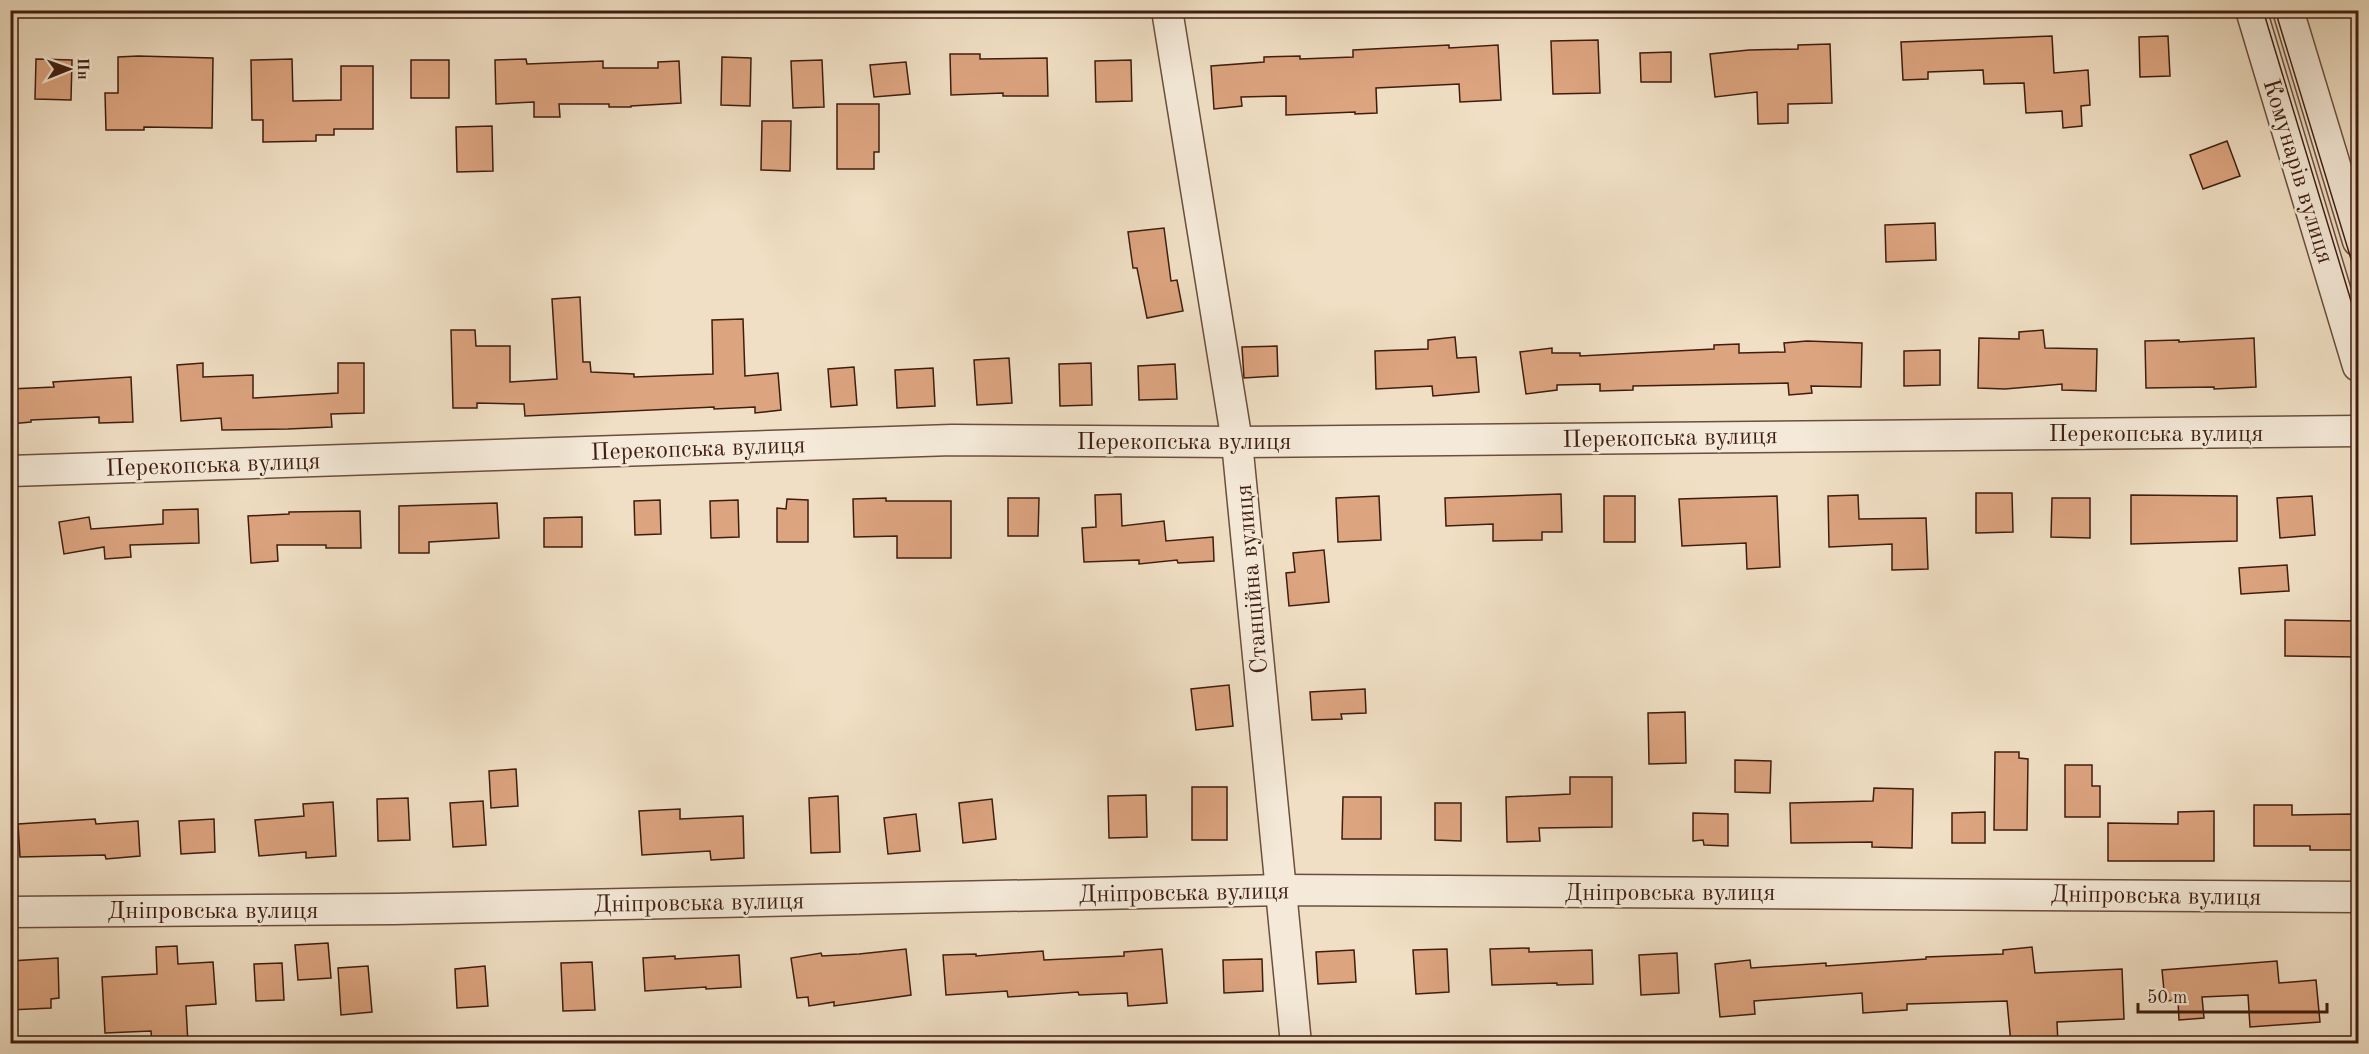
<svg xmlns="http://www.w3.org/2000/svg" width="2369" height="1054" font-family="'Old Standard TT',serif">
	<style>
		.building { fill: #dca47f; stroke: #3f1d0f; stroke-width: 1.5 }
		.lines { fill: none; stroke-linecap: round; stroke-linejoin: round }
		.minor-casing { stroke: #6b4e3c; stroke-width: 33 }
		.minor { stroke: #f5ead9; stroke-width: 30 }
		.tram { stroke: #3f1d0f; stroke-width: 1.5 }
		.labels { text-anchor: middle; stroke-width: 5; stroke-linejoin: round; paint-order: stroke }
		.street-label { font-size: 24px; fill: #3f1d0f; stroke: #f5ead9 }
	</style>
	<rect width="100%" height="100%" fill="#f0dfc4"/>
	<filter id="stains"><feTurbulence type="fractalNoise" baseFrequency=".00333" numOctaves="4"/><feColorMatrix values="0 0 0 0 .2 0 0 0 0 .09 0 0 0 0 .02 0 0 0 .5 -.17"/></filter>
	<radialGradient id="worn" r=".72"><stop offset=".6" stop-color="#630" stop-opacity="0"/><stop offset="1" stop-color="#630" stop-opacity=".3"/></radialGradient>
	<g class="building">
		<polygon points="2052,36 2054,73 2088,70 2090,105 2081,106 2082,126 2063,128 2062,111 2026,113 2024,83 1984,84 1983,70 1928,72 1928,79 1903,80 1901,42"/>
		<polygon points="2168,36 2170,76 2140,77 2139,37"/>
		<polygon points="1598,40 1600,93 1553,94 1551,41"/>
		<polygon points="1830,44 1832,103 1788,104 1788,123 1758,124 1757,92 1715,97 1710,54 1749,50 1798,49 1798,45"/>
		<polygon points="1449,45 1449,48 1498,45 1501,100 1460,102 1459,84 1376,88 1377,113 1355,114 1355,112 1286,115 1286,96 1241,97 1242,106 1214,109 1211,66 1264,62 1264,57 1300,56 1300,59 1353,57 1353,50"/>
		<polygon points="1671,52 1671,82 1641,82 1640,53"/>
		<polygon points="950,54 980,54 980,59 1047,58 1048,96 1003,96 1003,93 951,95"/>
		<polygon points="138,56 213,58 212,128 144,127 144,130 106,130 105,93 118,93 118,57"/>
		<polygon points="722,57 751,58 750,106 721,105"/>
		<polygon points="36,59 72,60 71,100 35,99"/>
		<polygon points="292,59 293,101 341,100 341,66 373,66 373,129 334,129 334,135 316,135 316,141 263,142 263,120 252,120 251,60"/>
		<polygon points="526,59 527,64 603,61 603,68 658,68 658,62 679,61 681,103 631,106 631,107 609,107 609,104 559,104 560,117 534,117 534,102 496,104 495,60"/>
		<rect x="411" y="60" width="38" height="38"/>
		<polygon points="822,60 824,107 793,108 791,61"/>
		<polygon points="1131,60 1132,101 1096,102 1095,61"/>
		<polygon points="906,62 910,94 874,97 870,65"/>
		<polygon points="837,104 879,104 879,152 874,152 874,169 837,169"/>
		<polygon points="762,121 791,121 790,171 761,170"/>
		<polygon points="492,126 493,171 457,172 456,127"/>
		<polygon points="2227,141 2240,176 2203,189 2190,155"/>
		<polygon points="1935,223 1936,260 1886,262 1885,225"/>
		<polygon points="1164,228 1171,281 1177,280 1183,311 1147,318 1137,268 1133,268 1128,232"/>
		<polygon points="580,297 583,362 590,362 591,372 634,374 634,377 713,374 712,320 743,319 745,376 778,373 781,410 755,413 755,407 714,409 714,407 525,416 524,404 477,403 477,408 453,408 451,330 475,330 476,346 510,346 510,382 557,379 552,299"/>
		<polygon points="2043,330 2045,348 2097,349 2096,391 2062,390 2062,384 2005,389 1978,388 1979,338 2019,339 2019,332"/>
		<polygon points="1455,337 1457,358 1476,357 1479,392 1433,396 1432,386 1376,389 1375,351 1428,349 1428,340"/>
		<polygon points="2254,338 2256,387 2214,389 2214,387 2146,388 2145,341 2179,340 2179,342"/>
		<polygon points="1807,341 1862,343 1861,387 1811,386 1812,393 1789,395 1788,383 1633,386 1633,390 1600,391 1600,384 1557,385 1557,390 1526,394 1520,352 1552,348 1552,353 1580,353 1580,356 1714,349 1714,345 1739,344 1739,353 1785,352 1784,343"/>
		<polygon points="1277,346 1278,376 1244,378 1242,347"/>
		<polygon points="1940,350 1940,385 1904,386 1904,351"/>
		<polygon points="1009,358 1012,403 977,405 974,360"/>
		<polygon points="203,363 203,377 253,375 253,398 338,393 338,363 364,363 364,413 331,414 332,427 288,429 222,430 221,418 181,421 177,365"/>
		<polygon points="1091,363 1092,405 1060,406 1059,364"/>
		<polygon points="1175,364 1177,399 1139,400 1138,366"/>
		<polygon points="854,367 857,405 831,407 828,369"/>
		<polygon points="933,368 935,406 897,408 895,370"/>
		<polygon points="131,377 133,422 99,423 99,417 31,420 31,422 10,424 10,389 54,387 53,382"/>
		<polygon points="1976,493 2012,493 2013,532 1976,533"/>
		<polygon points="1121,494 1122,526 1164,521 1166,541 1213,537 1214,561 1178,563 1177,560 1139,564 1139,560 1084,562 1082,528 1096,527 1095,495"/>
		<polygon points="1561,494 1562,532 1542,532 1542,540 1493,541 1493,524 1446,526 1445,498"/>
		<polygon points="1858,495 1859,519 1926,518 1928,569 1892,570 1892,544 1829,547 1828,496"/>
		<polygon points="2131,495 2237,496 2237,541 2131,544"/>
		<polygon points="1379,496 1381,540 1338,542 1336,498"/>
		<rect x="1604" y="496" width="31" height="46"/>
		<polygon points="1777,496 1780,567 1747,569 1746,543 1682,546 1679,499"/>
		<polygon points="2312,496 2315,535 2280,538 2277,498"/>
		<polygon points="886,498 886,501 951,501 951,558 897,558 897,536 854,537 853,499"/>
		<polygon points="1008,498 1039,498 1038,536 1008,536"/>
		<polygon points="2052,498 2090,498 2090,538 2051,537"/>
		<polygon points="787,499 808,500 808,542 777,542 777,508 786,509"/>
		<polygon points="660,500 661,534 635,535 634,501"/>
		<polygon points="738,500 739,537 711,538 710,501"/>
		<polygon points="497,503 499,538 429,542 429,553 399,553 399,506"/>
		<polygon points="198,509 199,543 130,545 131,557 105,559 104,547 64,554 59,522 89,517 91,529 163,524 163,510"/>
		<polygon points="360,511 361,548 326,548 326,545 277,545 278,561 251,563 248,516 289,514 289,512"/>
		<polygon points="582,517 582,547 544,547 544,518"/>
		<polygon points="1324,550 1329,602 1289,606 1286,573 1295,572 1293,553"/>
		<polygon points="2287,565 2289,591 2241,594 2239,568"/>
		<polygon points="2285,620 2358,621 2358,657 2285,656"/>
		<polygon points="1229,685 1233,726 1196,730 1191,689"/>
		<polygon points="1365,689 1366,713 1341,714 1342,719 1312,720 1310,692"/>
		<polygon points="1685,712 1686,763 1649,764 1648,713"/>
		<polygon points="1995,752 2019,752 2019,758 2028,759 2027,830 1994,830"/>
		<polygon points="1735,760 1771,761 1770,793 1735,792"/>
		<polygon points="2065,765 2092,765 2092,786 2100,786 2100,817 2065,817"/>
		<polygon points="516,769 518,806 491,808 489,771"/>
		<polygon points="1570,777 1612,777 1612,827 1539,828 1540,841 1507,842 1506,797 1570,794"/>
		<rect x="1192" y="787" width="35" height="53"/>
		<polygon points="1874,788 1913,789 1912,848 1872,847 1872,842 1791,843 1790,803 1873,801"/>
		<polygon points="1146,795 1147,837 1109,838 1108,796"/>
		<polygon points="838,796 840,852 811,853 809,798"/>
		<polygon points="1343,797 1381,797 1381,839 1342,839"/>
		<polygon points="408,798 410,840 378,841 377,799"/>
		<polygon points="992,799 996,839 963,843 959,803"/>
		<polygon points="483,801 486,845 453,847 450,803"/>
		<polygon points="333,802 336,856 306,858 306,852 259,856 255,820 304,816 303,804"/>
		<polygon points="1435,803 1461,803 1461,841 1435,840"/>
		<polygon points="2254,805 2292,805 2292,815 2353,814 2353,850 2310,850 2310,846 2254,846"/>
		<polygon points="680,809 680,819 743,816 744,858 711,860 710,851 642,855 639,811"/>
		<polygon points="2214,811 2214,861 2108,861 2108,823 2178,824 2178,812"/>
		<polygon points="1985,812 1985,843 1952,843 1952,813"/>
		<polygon points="1693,813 1728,814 1728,846 1704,845 1703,840 1693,841"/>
		<polygon points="916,814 920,851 888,854 884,818"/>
		<polygon points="95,819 96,824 138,821 140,856 106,859 105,855 20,857 18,824"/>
		<polygon points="214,819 215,852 181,854 179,821"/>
		<polygon points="328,943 331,978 298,980 295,945"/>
		<polygon points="177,946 178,964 213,962 216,1004 186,1006 188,1044 152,1044 151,1031 105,1033 102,977 157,974 156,947"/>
		<polygon points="2032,947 2035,973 2122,969 2124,1019 2057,1022 2058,1044 2011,1044 2007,1001 1907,1004 1907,1010 1863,1013 1862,993 1754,1001 1755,1014 1720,1017 1715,964 1750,960 1751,968 1826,963 1826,966 1926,959 1926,957 2003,954 2003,950"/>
		<polygon points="1529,948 1529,952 1592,950 1593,984 1557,985 1557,983 1492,985 1490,949"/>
		<polygon points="906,949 911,995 834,1006 834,1002 809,1006 808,997 797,998 791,958 821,953 822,956 859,954"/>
		<polygon points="1162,949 1167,1003 1128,1006 1127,993 1079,995 1078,992 1008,997 1007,991 946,995 943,955 976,954 976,956 1043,951 1044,960 1124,956 1124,952"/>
		<polygon points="1447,949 1449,992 1416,994 1413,950"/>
		<polygon points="1354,950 1356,982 1318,984 1316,952"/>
		<polygon points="1677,953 1679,993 1641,995 1639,955"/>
		<polygon points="739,955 741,987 706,989 706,987 645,991 643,958 675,956 675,959"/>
		<polygon points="58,958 59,998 51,999 51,1008 10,1010 10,961"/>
		<polygon points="1262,959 1263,991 1224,993 1223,960"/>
		<polygon points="2277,961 2279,983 2316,980 2320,1022 2250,1027 2248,995 2202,997 2204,1018 2179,1020 2178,1000 2165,1001 2162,970"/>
		<polygon points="592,962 595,1010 563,1011 561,963"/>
		<polygon points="282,963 284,1000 256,1001 254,964"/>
		<polygon points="368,966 372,1012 341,1015 338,968"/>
		<polygon points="485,966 488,1006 457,1008 455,969"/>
	</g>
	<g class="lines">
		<defs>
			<g id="minor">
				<polyline points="1167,10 1237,442 1296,1044"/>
				<polyline points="2251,10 2358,366"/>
				<polyline points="2288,10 2358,241"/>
				<polyline points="10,471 952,440 1237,442 2358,431"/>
				<polyline points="10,912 394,909 1280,890 2358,897"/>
			</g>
		</defs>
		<use href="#minor" class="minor-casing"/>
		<use href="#minor" class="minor"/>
		<g class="tram">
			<polyline points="2263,10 2358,324"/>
			<polyline points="2275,10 2358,282"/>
		</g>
	</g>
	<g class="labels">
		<g class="street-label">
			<text transform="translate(2299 171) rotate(73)" y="8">Комунарів вулиця</text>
			<text x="2156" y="441">Перекопська вулиця</text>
			<text transform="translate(1670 437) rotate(-1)" y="8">Перекопська вулиця</text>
			<text x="1184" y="449">Перекопська вулиця</text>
			<text transform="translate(698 448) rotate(-2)" y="8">Перекопська вулиця</text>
			<text transform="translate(213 464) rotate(-2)" y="8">Перекопська вулиця</text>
			<text transform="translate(1251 579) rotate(-95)" y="8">Станційна вулиця</text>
			<text transform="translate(1184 892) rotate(-1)" y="8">Дніпровська вулиця</text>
			<text x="1670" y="900">Дніпровська вулиця</text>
			<text transform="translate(2156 895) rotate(1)" y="8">Дніпровська вулиця</text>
			<text transform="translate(699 902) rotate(-1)" y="8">Дніпровська вулиця</text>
			<text x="213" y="918">Дніпровська вулиця</text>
		</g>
	</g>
	<rect width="2369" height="1054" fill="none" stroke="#f0dfc4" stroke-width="36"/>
	<rect x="12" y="12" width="2345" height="1030" fill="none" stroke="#3f1d0f" stroke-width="3"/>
	<rect x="18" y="18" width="2333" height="1018" fill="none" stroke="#3f1d0f" stroke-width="1.5"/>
	<g transform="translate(69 69) rotate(89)" stroke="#f5ead9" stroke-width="4.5" paint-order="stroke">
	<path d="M0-4.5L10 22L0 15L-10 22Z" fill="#3f1d0f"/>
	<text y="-9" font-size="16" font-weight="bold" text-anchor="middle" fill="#3f1d0f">Пн</text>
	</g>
	<path d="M2138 1003v9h189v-9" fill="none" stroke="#3f1d0f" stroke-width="3"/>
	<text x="2147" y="1003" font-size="18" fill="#3f1d0f" stroke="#f5ead9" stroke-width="4.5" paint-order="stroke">50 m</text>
	<rect width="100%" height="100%" filter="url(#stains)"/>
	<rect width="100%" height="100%" fill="url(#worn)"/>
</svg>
